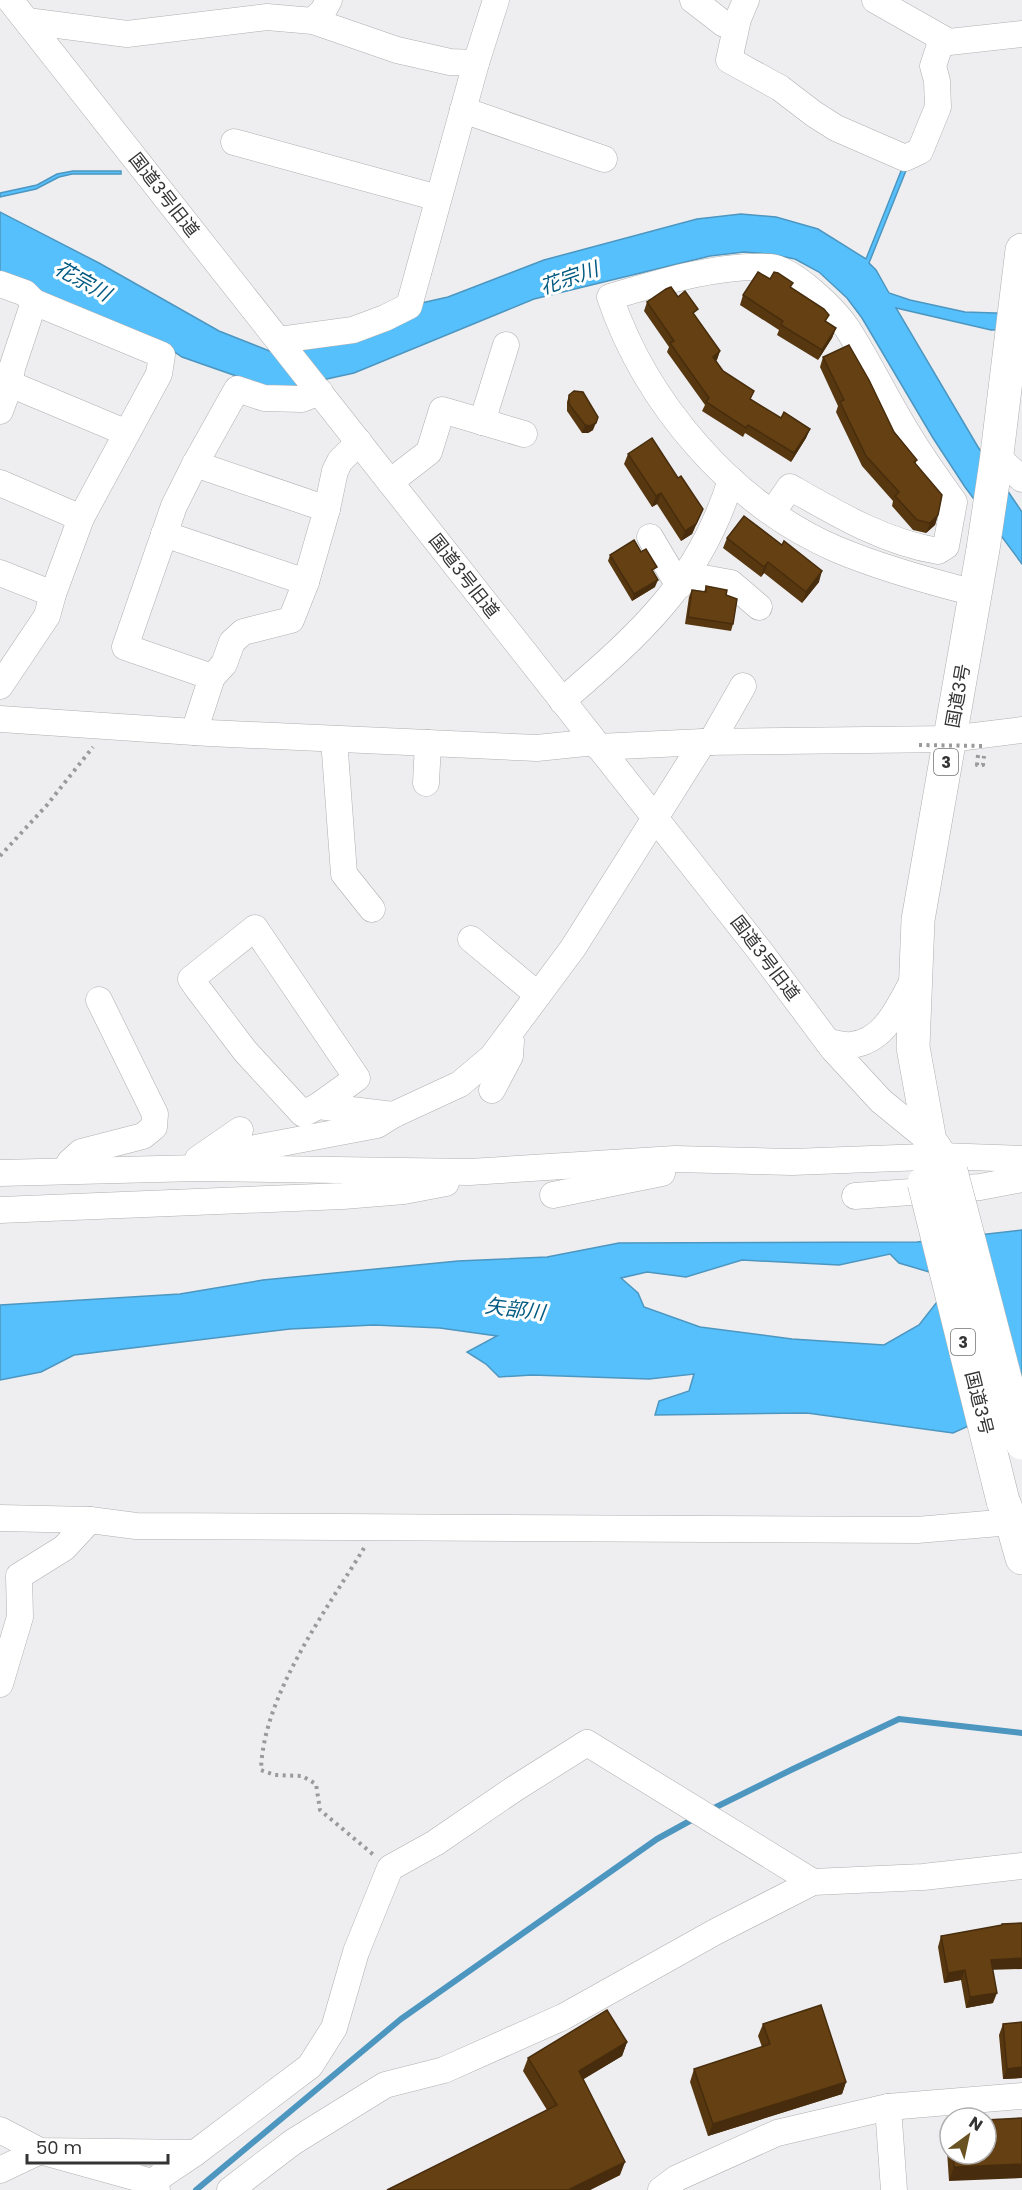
<svg xmlns="http://www.w3.org/2000/svg" width="1022" height="2190" font-family="Poppins,'Noto Sans JP',sans-serif">
	<style>
		.water { fill: #56c0fc; stroke: #4c96c0; stroke-width: 1.5; fill-rule: evenodd }
		.lines { fill: none; stroke-linecap: round; stroke-linejoin: round }
		.stream { stroke: #4c96c0; stroke-width: 6 }
		.minor-casing { stroke: #aeafb0; stroke-width: 27 }
		.highway-casing { stroke: #aeafb0; stroke-width: 34 }
		.path { stroke: #9a9a9b; stroke-width: 4; stroke-dasharray: 3 4.5; stroke-linecap: butt }
		.minor { stroke: #fff; stroke-width: 26 }
		.highway { stroke: #fff; stroke-width: 33 }
		.highway-bridge-casing { stroke: #aeafb0; stroke-width: 34; stroke-linecap: butt }
		.path-bridge { stroke: #9a9a9b; stroke-width: 4; stroke-dasharray: 3 4.5; stroke-linecap: butt }
		.highway-bridge { stroke: #fff; stroke-width: 33 }
		.wall { fill: #573710 }
		.shaded-wall { fill: #472d0d }
		.building { fill: #654013; stroke: #472d0d; stroke-width: 1.5 }
		.labels { text-anchor: middle; stroke-width: 6; stroke-linejoin: round; paint-order: stroke }
		.shield { fill: #fff; stroke: #717172; stroke-width: 1.5 }
		.shield-label { font-size: 16px; font-weight: bold; fill: #343435 }
		.street-label { font-size: 18px; fill: #343435; stroke: #fff }
		.water-label { font-size: 20px; font-style: italic; fill: #005a81; stroke: #fff }
	</style>
	<rect width="100%" height="100%" fill="#eeeef0"/>
	<g class="water">
		<polygon points="903,166 907,168 869,263 876,270 889,293 910,300 965,312 1022,314 1022,329 991,330 896,308 978,447 1022,512 1022,564 965,487 933,438 862,318 847,298 819,272 795,259 770,254 744,252 710,256 534,299 354,373 286,388 265,386 182,357 160,342 0,275 0,212 99,263 219,331 272,352 417,304 448,297 544,260 697,219 741,214 776,217 818,229 866,259"/>
		<polygon points="73,171 121,171 121,174 72,174 59,177 36,189 0,197 0,193 37,185 57,174"/>
		<path d="M1022,1230V1402L953,1433L807,1413L655,1415L659,1401L689,1391L694,1374L649,1379L532,1375L499,1377L486,1364L467,1352L497,1336L440,1328L374,1325L290,1329L74,1355L41,1372L0,1380V1305L180,1294L263,1280L458,1261L547,1257L619,1243L917,1242ZM890,1254L899,1263L936,1274L937,1302L919,1325L884,1345L792,1339L700,1327L644,1307L638,1293L621,1278L647,1272L686,1277L742,1260L839,1265Z"/>
	</g>
	<g class="lines">
		<g class="stream">
			<polyline points="708,1811 793,1769 899,1719 1022,1733"/>
			<polyline points="196,2190 401,2019 657,1839 697,1817"/>
		</g>
		<defs>
			<g id="minor">
				<polyline points="10,0 760,951 833,1049 881,1101 930,1141"/>
				<polyline points="693,0 724,24 736,24"/>
				<polyline points="746,0 738,19 729,60 780,88 814,114 836,128 905,158 920,151 938,107 937,81 933,66 942,39"/>
				<polyline points="875,0 949,42 1022,34"/>
				<polyline points="27,21 127,34 267,17 313,21 397,50 450,62 476,63"/>
				<polyline points="313,21 323,11 329,0"/>
				<polyline points="463,110 604,159"/>
				<polyline points="234,142 438,198"/>
				<polyline points="0,284 25,293 34,302"/>
				<polyline points="279,340 353,330 385,318 409,306 476,63 496,0"/>
				<polyline points="10,384 127,433"/>
				<polyline points="0,411 10,384 12,368 34,302 162,355 159,374 81,518 53,594 47,616 0,686"/>
				<polyline points="482,422 506,345"/>
				<polyline points="996,456 1022,479"/>
				<polyline points="195,464 327,509"/>
				<polyline points="390,482 429,452 442,410 524,434"/>
				<polyline points="0,483 81,518"/>
				<path d="M772,513L790,487C837,514 884,542 938,551L946,546L954,502C940,482 926,463 913,442C889,405 871,365 847,328C834,309 793,269 770,267C719,264 658,283 610,297C646,403 732,504 836,549C881,568 928,581 975,593"/>
				<polyline points="164,534 306,582"/>
				<polyline points="650,537 679,586"/>
				<polyline points="0,573 53,594"/>
				<polyline points="687,575 731,583 759,607"/>
				<polyline points="212,677 224,664 232,642 243,632 291,620 306,582 327,509 335,471 340,461 359,442"/>
				<path d="M562,701C641,633 699,582 731,480"/>
				<polyline points="0,719 209,733 537,748 595,742"/>
				<polyline points="194,732 212,677 125,647 174,506 195,464 237,389 264,398 302,399 320,392"/>
				<polyline points="334,739 344,874 372,909"/>
				<polyline points="711,742 743,686"/>
				<polyline points="598,747 703,742 950,739 1022,730"/>
				<polyline points="426,783 428,743"/>
				<polyline points="471,939 538,995"/>
				<path d="M828,1042C835,1043 844,1046 851,1045C886,1041 899,1005 914,979"/>
				<polyline points="492,1090 510,1056 511,1041"/>
				<polyline points="318,1106 357,1078 255,928 191,979 198,989 245,1051 303,1114 318,1106 393,1115"/>
				<polyline points="940,1156 1022,1159"/>
				<polyline points="198,1159 240,1130"/>
				<polyline points="215,1162 250,1149 377,1125 393,1115 460,1084 492,1057 573,948 703,742"/>
				<polyline points="66,1170 70,1162 81,1152 143,1136 154,1127 155,1114 99,1000"/>
				<polyline points="0,1173 198,1168 470,1172 675,1159 792,1162 925,1157"/>
				<polyline points="553,1195 662,1173"/>
				<polyline points="855,1196 980,1187 1022,1179"/>
				<polyline points="0,1210 343,1196 404,1191 446,1183"/>
				<polyline points="0,1518 90,1520 136,1526 917,1530 1022,1521"/>
				<polyline points="0,1684 20,1617 19,1576 64,1548 90,1520"/>
				<polyline points="888,2107 894,2190"/>
				<polyline points="0,2130 40,2151 195,2153"/>
				<polyline points="0,2170 40,2151 152,2182 157,2190"/>
				<polyline points="152,2182 195,2153 310,2066 334,2028 356,1952 390,1868 435,1843 514,1789 587,1743 813,1882"/>
				<polyline points="230,2190 293,2142 385,2085 444,2070 563,2017 715,1932 813,1882 923,1877 1022,1866"/>
				<polyline points="661,2190 677,2178 777,2133 888,2107 1022,2096"/>
			</g>
			<g id="highway">
				<polyline points="951,1171 930,1141 913,1047 918,920 983,549 996,462 1022,250"/>
				<polyline points="1003,1501 1012,1523 1022,1558"/>
			</g>
		</defs>
		<use href="#minor" class="minor-casing"/>
		<use href="#highway" class="highway-casing"/>
		<g class="path">
			<polyline points="978,755 977,765 983,765 984,756"/>
			<polyline points="0,856 47,805 93,747"/>
			<path d="M364,1548C326,1611 263,1695 261,1770L275,1775L302,1776L316,1784L320,1810L375,1856"/>
		</g>
		<use href="#minor" class="minor"/>
		<use href="#highway" class="highway"/>
		<defs>
			<g id="highway-bridge">
				<polyline points="951,1171 1022,1443"/>
				<polyline points="924,1183 1003,1501"/>
			</g>
		</defs>
		<use href="#highway-bridge" class="highway-bridge-casing"/>
		<polyline class="path-bridge" points="919,745 986,746"/>
		<use href="#highway-bridge" class="highway-bridge"/>
	</g>
	<g class="wall">
		<polygon points="770,279 791,288 826,322 836,328 832,338 818,360 777,335 779,330 740,305 743,295"/>
		<polygon points="678,297 695,316 720,351 716,361 723,371 751,400 781,418 810,429 806,438 791,462 745,433 743,437 702,411 705,405 667,352 669,347 644,311 647,302"/>
		<polygon points="823,357 894,432 917,460 915,464 938,515 935,525 926,533 913,530 892,506 893,501 862,466 836,412 838,406 820,367"/>
		<polygon points="569,395 593,430 588,433 582,433 567,411 567,402"/>
		<polygon points="628,454 678,478 703,509 692,534 681,541 657,504 652,507 624,464"/>
		<polygon points="727,538 819,582 802,603 764,573 761,577 723,548"/>
		<polygon points="610,555 654,574 655,587 632,601 608,561"/>
		<polygon points="706,586 726,595 733,624 731,631 685,624 689,597 692,590 704,592"/>
		<polygon points="1002,1924 993,1970 993,2003 966,2008 961,1980 944,1983 938,1947 941,1936 1001,1926"/>
		<polygon points="1022,2022 1022,2078 1003,2079 999,2035 1003,2024"/>
		<polygon points="763,2024 846,2082 842,2094 708,2136 690,2082 694,2069 762,2047 758,2036"/>
		<polygon points="627,2042 622,2056 583,2079 620,2175 590,2190 387,2190 547,2110 523,2071 528,2058"/>
		<polygon points="950,2126 950,2154 986,2154 949,2181 946,2136"/>
	</g>
	<g class="shaded-wall">
		<polygon points="836,328 832,338 818,360 822,350"/>
		<polygon points="720,351 717,360 710,365 713,357"/>
		<polygon points="596,423 593,430 588,433 582,433 585,425"/>
		<polygon points="810,429 806,438 791,462 794,453"/>
		<polygon points="661,493 657,504 652,507 656,496"/>
		<polygon points="703,509 692,534 681,541 685,531"/>
		<polygon points="938,515 935,525 926,533 930,523"/>
		<polygon points="768,562 764,573 761,577 764,567"/>
		<polygon points="822,571 819,582 802,603 806,592"/>
		<polygon points="658,580 655,587 632,601 634,594"/>
		<polygon points="1022,1958 1022,1969 987,1970 991,1960"/>
		<polygon points="965,1970 961,1980 944,1983 948,1973"/>
		<polygon points="997,1993 993,2003 966,2008 970,1997"/>
		<polygon points="627,2042 622,2056 574,2085 579,2071"/>
		<polygon points="1022,2067 1022,2078 1003,2079 1007,2069"/>
		<polygon points="846,2082 842,2094 708,2136 713,2124"/>
		<polygon points="625,2162 620,2175 590,2190 569,2190"/>
		<polygon points="1022,2164 1022,2178 949,2181 954,2167"/>
	</g>
	<g class="building">
		<polygon points="758,272 770,279 774,272 778,273 793,283 790,287 824,309 829,315 825,321 836,328 822,350 781,325 783,321 743,295"/>
		<polygon points="671,287 678,297 685,291 698,309 693,313 720,351 713,357 723,371 754,391 750,399 781,418 784,412 810,429 794,453 748,425 746,428 706,402 709,398 670,343 674,341 647,302 666,289"/>
		<polygon points="849,345 869,380 894,432 917,460 914,462 942,495 938,515 930,523 917,520 895,496 899,492 866,456 840,402 844,400 823,357"/>
		<polygon points="574,391 583,392 598,417 596,423 590,426 585,425 569,404 569,395"/>
		<polygon points="652,438 678,478 681,476 703,509 696,524 685,531 661,493 656,496 628,454"/>
		<polygon points="744,516 782,545 784,541 822,571 806,592 768,562 764,567 727,538"/>
		<polygon points="634,540 641,552 646,549 657,567 652,570 658,580 634,594 610,555"/>
		<polygon points="706,586 727,590 726,595 737,599 733,624 688,617 692,590 706,592"/>
		<polygon points="1022,1923 1022,1958 991,1960 997,1993 970,1997 965,1970 948,1973 941,1936 1002,1925 1002,1924"/>
		<polygon points="821,2005 846,2082 713,2124 694,2069 770,2044 763,2024"/>
		<polygon points="607,2010 627,2042 579,2071 625,2162 570,2189 570,2190 387,2190 557,2105 528,2058"/>
		<polygon points="1022,2022 1022,2067 1007,2069 1003,2024"/>
		<polygon points="1022,2118 1022,2164 954,2167 953,2154 986,2154 986,2120"/>
	</g>
	<g class="labels">
		<g class="shield">
			<rect x="934" y="749" width="24" height="26" rx="4.5"/>
			<rect x="951" y="1329" width="24" height="26" rx="4.5"/>
		</g>
		<g class="shield-label">
			<text x="946" y="768">3</text>
			<text x="963" y="1348">3</text>
		</g>
		<g class="street-label">
			<text transform="translate(164 195) rotate(52)" y="6">国道3号旧道</text>
			<text transform="translate(464 576) rotate(52)" y="6">国道3号旧道</text>
			<text transform="translate(958 696) rotate(-80)" y="6">国道3号</text>
			<text transform="translate(765 958) rotate(53)" y="6">国道3号旧道</text>
			<text transform="translate(979 1403) rotate(76)" y="6">国道3号</text>
		</g>
		<g class="water-label">
			<text transform="translate(569 278) rotate(-19)" y="7">花宗川</text>
			<text transform="translate(83 281) rotate(29)" y="7">花宗川</text>
			<text transform="translate(515 1309) rotate(7)" y="7">矢部川</text>
		</g>
	</g>
	<g transform="translate(968 2136) rotate(33)"><circle r="28" fill="#ffffff" stroke="#aeaeae" stroke-width="1.5"/>
	<path d="M0-4.5L10 22L0 15L-10 22Z" fill="#6a5323"/>
	<text y="-9" font-size="16" font-weight="bold" text-anchor="middle" fill="#343435">N</text>
	</g>
	<path d="M27 2154v9h141v-9" fill="none" stroke="#343435" stroke-width="3"/>
	<text x="36" y="2154" font-size="18" fill="#343435" stroke="#ffffff" stroke-width="4.5" paint-order="stroke">50 m</text>
</svg>
